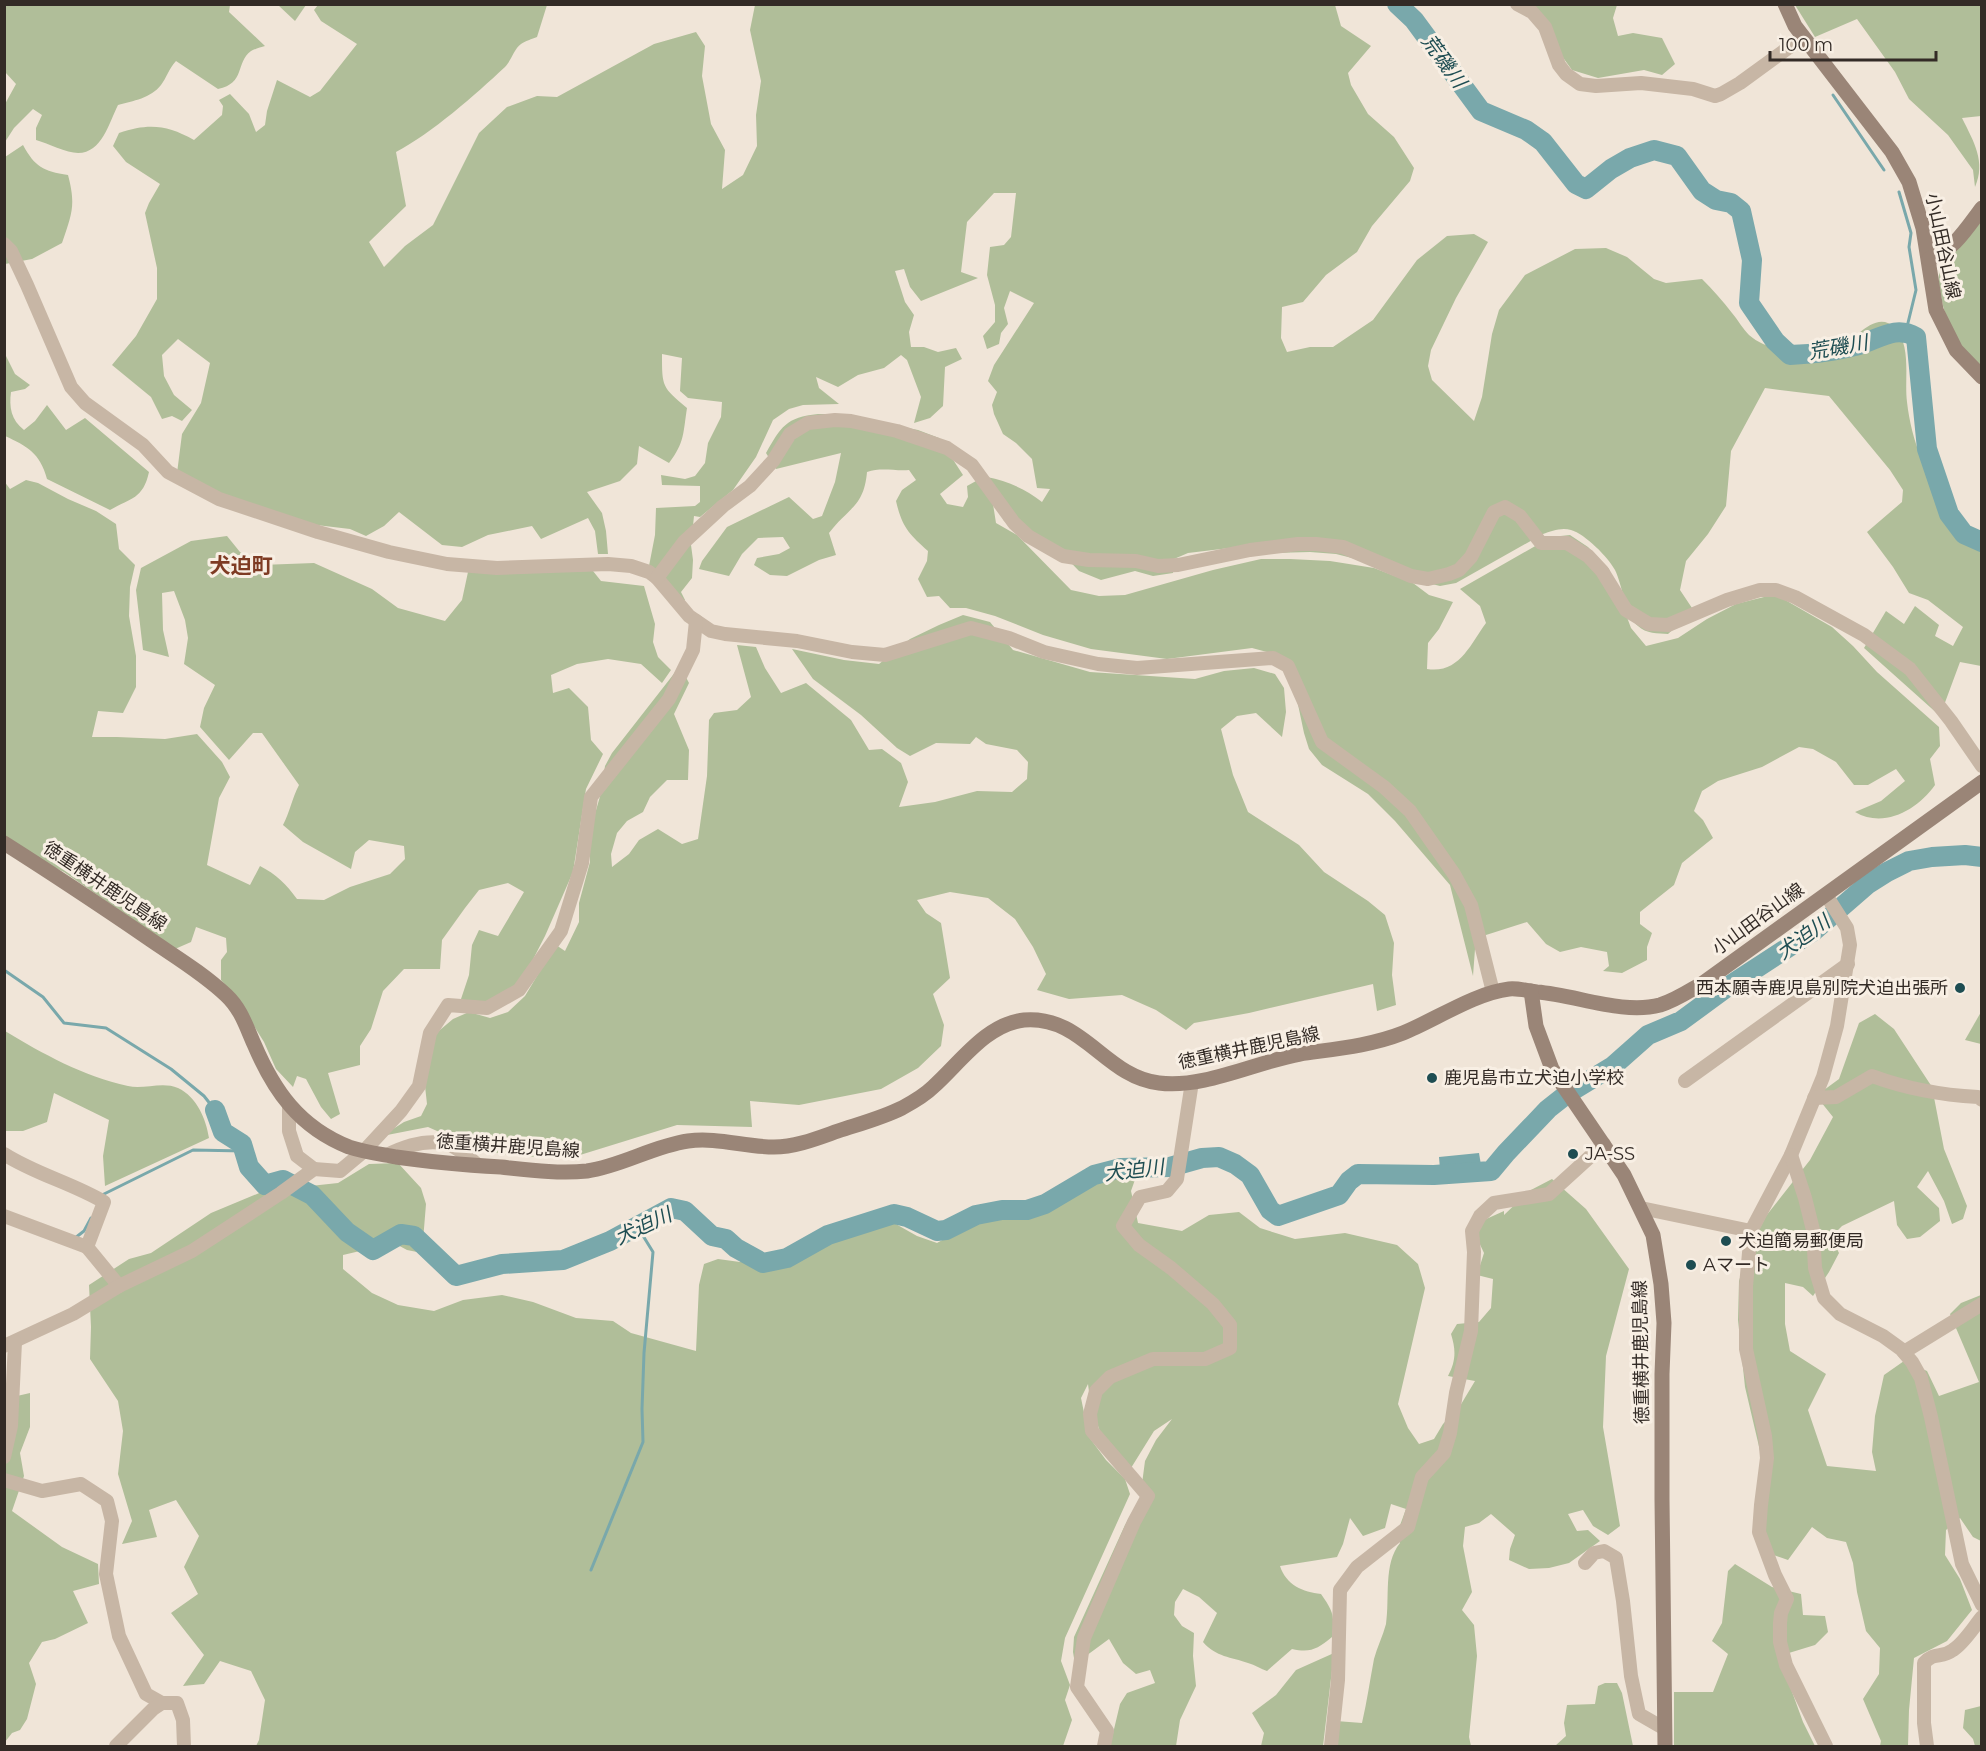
<svg xmlns="http://www.w3.org/2000/svg" width="1986" height="1751" font-family="Montserrat,'Noto Sans JP',sans-serif">
	<style>
		.green { fill: #b0be99 }
		.water { fill: #79a8ab }
		.lines { fill: none; stroke-linecap: round; stroke-linejoin: round }
		.stream { stroke: #79a8ab; stroke-width: 3 }
		.river { stroke: #79a8ab; stroke-width: 20 }
		.street { stroke: #c7b6a5; stroke-width: 14 }
		.secondary { stroke: #9a8577; stroke-width: 15 }
		.poi-dot { fill: #1e4d52; stroke: #f8efe4; stroke-width: 2 }
		.labels { text-anchor: middle; stroke-width: 6; stroke-linejoin: round; paint-order: stroke }
		.street-label { font-size: 18px; fill: #332b26; stroke: #f8efe4 }
		.poi-label { font-size: 18px; fill: #332b26; stroke: #f8efe4; text-anchor: start }
		.water-label { font-size: 20px; font-style: italic; fill: #1e4d52; stroke: #f8efe4 }
		.quarter-label { font-size: 21px; font-weight: bold; fill: #7e3b23; stroke: #f8efe4 }
	</style>
	<rect width="100%" height="100%" fill="#f0e5d8"/>
	<g class="green">
		<path d="M5,4L230,5L229,12L265,46C261,47 255,49 251,51C235,63 246,83 218,89L176,61C168,70 167,77 161,85C151,98 133,101 118,105C109,123 102,153 78,153C67,153 47,143 36,140V128L42,115L33,109L14,128L5,142V104L16,84L5,72Z"/>
		<polygon points="278,5 306,5 295,21"/>
		<path d="M318,5H547L537,37C532,39 525,41 521,44C514,49 511,61 505,67C475,95 432,133 396,152L406,206L369,242L384,267L405,246L433,225L479,133L507,107L537,96L557,97L654,44L696,32L705,46L702,76L711,124L725,150L722,189L743,175L757,146L756,115L761,81L750,30L755,5H1335L1341,26L1371,46L1348,73L1351,85L1368,114L1394,137L1414,168L1410,181L1372,226L1357,252L1326,275L1303,302L1282,307L1281,338L1287,352L1310,347H1333L1373,320L1417,260L1447,236L1474,234L1488,242L1456,298L1431,350L1428,366L1432,380L1474,421L1482,397L1492,334L1499,310L1525,275L1575,249L1606,248L1627,257L1654,279L1666,283L1702,279C1713,290 1723,301 1732,313C1738,320 1743,329 1749,335C1768,352 1803,354 1827,350C1831,349 1837,348 1841,347C1854,341 1876,308 1895,328C1912,346 1904,379 1907,402C1913,456 1941,509 1981,545V666L1960,662L1940,716L1864,648L1886,611L1904,624L1915,606L1939,625L1935,636L1953,646L1963,627L1928,600L1909,593L1893,567L1867,532L1902,502L1903,490L1890,470L1829,396L1765,388L1731,451L1726,506L1708,534L1686,561L1680,590L1694,611L1668,634C1658,633 1646,634 1638,626C1626,616 1622,584 1615,570C1608,557 1585,534 1571,530C1562,527 1551,531 1543,534L1456,583L1440,586L1424,582L1372,563L1336,554L1310,552L1272,553L1238,547L1188,553L1174,559L1173,573L1153,576L1135,571L1101,580L1079,571L1052,543L1025,527L1004,521L987,477C1007,481 1026,489 1042,502L1050,489L1037,488L1032,459L1016,443L1003,434L994,414L992,405L997,392L988,381L994,365L1034,303L1010,291L1004,308L1008,324L1001,333L999,344L987,349L983,336L995,322V305L987,275L990,247L1004,245L1011,237L1016,193H994L967,222L961,272L978,278L921,301L910,287L904,269L895,271L905,302L914,315L909,332L911,347H924L938,352L956,348L962,359L945,367L943,406L930,418L914,423L921,397L907,360L901,355L884,368L858,375L838,387L816,377L819,388L839,404L803,405L789,409L773,420L756,457L733,490L700,517L694,516L691,545L693,560L692,578L681,592L685,600L674,606L649,566L655,535L656,508L695,506L700,502V486L662,485L661,475L685,479L695,476L705,463L708,443L721,417L722,402L688,398L680,391L682,358L662,354C662,387 662,387 687,408C683,433 685,442 669,463L639,446L637,464L620,481L587,492L602,513L606,531L608,554H598L595,531L588,518L541,539L532,526L488,535L462,547L442,545L399,512L384,526L366,536L350,529L308,524L176,481L182,434L201,403L210,363L178,339L162,355L164,376L174,395L192,410L182,421L172,416L162,419L151,397L112,365L136,336L157,299V268L145,213L149,203L160,184L126,162L113,146L119,133C149,123 167,125 194,140L222,115L223,106L219,100L230,94L249,114L256,132L265,125L267,111L277,80L310,97L320,91L357,44L321,21L314,10Z"/>
		<polygon points="1525,5 1617,5 1613,18 1618,36 1633,33 1662,38 1675,64 1662,75 1644,70 1598,78 1572,70"/>
		<path d="M1795,5H1981V116L1962,118C1974,142 1986,162 1975,187L1973,170L1948,135L1909,99L1895,72L1857,19L1815,37Z"/>
		<path d="M23,145C35,167 43,171 68,175C76,205 72,214 62,243L32,259L5,264V157Z"/>
		<path d="M1981,215L1980,242L1982,244L1981,372C1961,346 1946,329 1941,295C1939,287 1937,279 1940,272C1948,256 1970,230 1981,215Z"/>
		<path d="M5,354L15,374L30,385L25,389L11,392C9,407 11,420 24,430L35,421L47,405L66,430L85,418L149,472C143,499 131,498 110,510L47,479C40,453 27,446 5,436Z"/>
		<path d="M818,414H835L918,430L939,438L963,475L940,494L947,504L963,507L968,497L967,486L976,481L993,504L996,523L1017,535L1071,590L1099,596L1125,595L1213,570L1261,559H1290L1330,561L1374,568L1413,583L1429,595L1453,602L1439,629L1428,643L1427,669C1459,674 1470,645 1486,623L1480,606L1460,589L1551,537L1570,535L1588,547L1609,569L1631,628L1646,646L1678,638L1707,619L1736,604L1764,597H1780L1832,627L1853,646L1877,672L1939,727L1940,746L1930,759L1935,785C1917,810 1884,829 1855,812L1881,801L1905,781L1896,769L1868,785H1854L1836,762L1813,749L1799,747L1762,767L1718,781L1702,791L1694,811L1703,820L1713,838L1682,863L1674,885L1640,912V924L1652,933L1647,947V960L1622,973L1603,971L1609,966L1607,952L1581,947L1560,952L1546,944L1527,922L1486,935L1475,949L1473,976L1450,885L1395,821L1368,794L1322,765L1309,749L1304,733L1296,695L1283,666L1267,652L1252,648L1167,659L1091,649L1043,635L995,616L966,608H950L939,596L927,597L918,579L927,561L928,551C909,534 902,527 896,501L902,490L916,480L909,470C893,471 881,467 867,472C864,507 848,508 829,533L836,555L819,560L787,576L770,575L754,565L757,558L779,554L790,548L783,537L758,538L742,554L729,576L699,569L702,561L727,527L789,497L813,519L822,516L835,482L841,453L776,469L766,453C781,427 786,417 818,414Z"/>
		<path d="M26,480L38,483L68,499L96,511L116,524L119,549L135,565L130,587L129,616L136,656V687L123,713L98,711L92,737H117L165,739L197,734L222,762L230,777L219,798L207,865L250,885L260,866C276,874 287,885 297,899L324,900L350,887L390,874L405,859L404,846L369,840L355,852L351,869L303,842L283,825C290,812 292,798 299,785L262,733H253L229,760L200,727L204,708L215,685L184,664L188,638L185,620L174,591L162,593L163,630L169,657L143,650L136,590L141,568L191,541L227,536L240,552L261,565L314,563L372,589L398,608L445,621L462,600L468,572L593,571L601,581L644,586L655,624L653,642L658,657L671,670L662,683L641,664L608,659L577,664L551,675L553,693L569,688L588,707L591,740L603,754L586,789L573,872L545,936L524,977L498,1000L475,1004L461,999L469,975L472,945L479,930L498,936L524,892L508,883L479,890L465,908L442,940L440,969H404L383,991L371,1029L360,1046V1065L328,1073L340,1114L331,1119L321,1107L306,1079L297,1076L293,1087L276,1069L264,1042L236,997L221,980V960L227,952L226,938L196,927L191,942L175,949L64,872L47,864L5,836L4,481L10,489Z"/>
		<polygon points="963,615 990,622 1013,650 1090,672 1195,679 1224,671 1254,668 1275,674 1284,688 1286,712 1282,737 1256,713 1237,716 1221,729 1233,775 1248,812 1299,845 1324,872 1368,901 1385,915 1394,943 1392,975 1396,1005 1377,1011 1373,984 1249,1013 1194,1023 1186,1030 1156,1010 1122,995 1069,999 1037,990 1046,974 1033,947 1015,919 988,898 950,892 917,900 926,913 941,923 950,978 933,994 944,1025 941,1046 918,1068 881,1089 799,1105 750,1101 752,1127 677,1125 580,1155 523,1157 480,1150 428,1127 382,1136 404,1122 421,1116 427,1104 425,1086 434,1035 453,1019 469,1012 490,1018 508,1012 525,996 540,971 553,943 565,951 579,922 579,903 590,862 590,831 601,793 605,766 612,753 680,666 689,683 674,714 689,750 688,780 667,780 650,797 643,812 627,821 617,833 611,854 612,867 629,854 639,840 658,829 682,844 698,839 707,776 709,720 714,713 737,710 751,697 737,645 756,647 765,668 781,693 806,683 851,720 869,750 882,749 901,763 908,782 899,807 935,802 977,791 1012,792 1027,779 1028,762 1017,750 986,744 976,737 970,744 936,743 910,756 897,748 861,715 813,679 792,649 844,660 879,664 910,639 939,625"/>
		<polygon points="1981,1012 1981,1044 1965,1040"/>
		<polygon points="1875,1014 1894,1029 1932,1087 1944,1149 1967,1206 1963,1219 1952,1224 1944,1201 1928,1171 1917,1187 1939,1208 1940,1221 1920,1237 1907,1239 1897,1225 1894,1201 1842,1226 1831,1237 1839,1253 1829,1272 1813,1296 1803,1287 1785,1283 1785,1324 1790,1351 1826,1374 1808,1410 1827,1466 1876,1471 1872,1452 1875,1416 1884,1375 1904,1361 1927,1371 1939,1396 1979,1382 1950,1314 1961,1303 1981,1295 1981,1541 1973,1537 1960,1518 1946,1530 1945,1555 1960,1579 1972,1610 1947,1641 1914,1658 1909,1710 1908,1746 1880,1746 1881,1741 1863,1699 1879,1674 1880,1648 1866,1631 1857,1592 1853,1563 1846,1542 1827,1538 1812,1527 1788,1560 1762,1551 1761,1455 1745,1387 1738,1320 1739,1281 1749,1249 1766,1216 1810,1160 1833,1117 1821,1102 1824,1090 1839,1079 1859,1023"/>
		<path d="M5,1031C43,1054 83,1076 128,1086C143,1090 162,1081 178,1088C197,1097 206,1119 209,1138L105,1186L103,1156L109,1120L54,1093L47,1122L23,1131H5Z"/>
		<path d="M398,1163L421,1188L426,1204L422,1253L407,1250L394,1243L343,1255V1269L372,1293L398,1305L434,1311L463,1300L502,1295L533,1302L576,1318L613,1321L631,1333L696,1351L699,1285L704,1264L718,1259L740,1262L838,1239L878,1225L894,1223L917,1236L937,1243L962,1229L984,1221L1026,1218L1064,1199L1092,1183L1124,1175L1137,1174L1131,1191L1138,1223L1182,1231L1209,1215L1239,1212L1260,1228L1295,1239L1345,1233L1397,1245L1418,1264L1425,1288L1398,1404L1408,1428L1419,1444L1434,1439L1443,1424L1460,1406L1475,1381L1448,1376C1456,1361 1456,1350 1451,1334L1457,1324L1479,1322L1491,1308L1493,1279L1477,1275L1484,1253L1476,1236L1484,1220L1504,1211V1215L1529,1191L1552,1179L1586,1209L1629,1269L1606,1356L1603,1427L1620,1526L1608,1535L1593,1526L1583,1510L1568,1514L1577,1531L1588,1530L1600,1541L1569,1563L1549,1568L1529,1569L1509,1560L1510,1549L1515,1535L1491,1514L1479,1523L1465,1527L1463,1546L1472,1592L1462,1610L1474,1625L1477,1656L1469,1737L1471,1746H1332L1336,1721L1362,1723C1367,1701 1370,1680 1374,1659C1377,1647 1383,1636 1386,1624C1390,1598 1383,1564 1400,1543L1399,1528L1406,1509L1391,1504L1385,1528L1363,1536L1350,1518L1343,1544L1337,1557L1280,1566C1286,1585 1303,1592 1321,1594C1333,1611 1335,1616 1332,1637C1317,1649 1311,1653 1292,1649L1267,1671C1261,1669 1255,1665 1248,1663C1231,1657 1216,1657 1203,1642L1217,1613L1199,1597L1183,1589L1175,1602L1174,1615L1182,1626L1194,1633L1193,1656L1196,1686L1180,1720L1176,1746H1110L1120,1704L1127,1693L1155,1683L1150,1670L1136,1674L1123,1663L1109,1639L1075,1664L1073,1652L1074,1637L1125,1525L1140,1499L1145,1461L1156,1440L1172,1419L1154,1431L1131,1468L1101,1434L1091,1407L1088,1384L1081,1398L1089,1437L1106,1460L1125,1479L1130,1494L1065,1638L1061,1661L1070,1685L1065,1700L1072,1720L1063,1746H256L259,1740L265,1700L251,1671L220,1661L204,1684L183,1686L204,1655L171,1613L198,1594L184,1567L199,1536L176,1500L149,1510L157,1537L122,1544L132,1521L118,1474L123,1431L118,1401L90,1359L91,1327L89,1285L129,1259L151,1253L211,1213L264,1191L338,1183L369,1164Z"/>
		<polygon points="30,1393 30,1427 20,1453 24,1476 12,1511 62,1547 98,1564 99,1584 73,1591 88,1623 55,1639 42,1642 29,1663 36,1684 27,1719 20,1730 12,1733 5,1742 4,1399"/>
		<polygon points="1735,1564 1772,1587 1801,1594 1803,1615 1825,1616 1828,1632 1815,1645 1779,1656 1803,1722 1815,1746 1674,1746 1674,1692 1713,1692 1728,1654 1712,1641 1722,1623 1728,1571"/>
		<polygon points="1334,1653 1323,1746 1261,1746 1264,1733 1252,1713 1276,1695 1296,1670"/>
		<polygon points="1605,1683 1617,1683 1622,1693 1633,1746 1555,1746 1566,1736 1564,1723 1567,1705 1595,1704 1598,1686"/>
		<polygon points="1981,1706 1981,1746 1975,1746 1973,1739 1963,1728 1965,1710"/>
	</g>
	<polygon class="water" points="1479,1153 1481,1165 1440,1169 1439,1157"/>
	<g class="lines">
		<g class="stream">
			<polyline points="1833,95 1884,170"/>
			<polyline points="1899,192 1911,233 1909,247 1916,290 1906,331"/>
			<polyline points="4,970 43,997 64,1023 106,1028 171,1069 204,1096 215,1110"/>
			<polyline points="102,1195 193,1150 244,1151"/>
			<polyline points="75,1238 84,1231 91,1218"/>
			<polyline points="591,1570 643,1442 642,1409 644,1353 653,1252 637,1226"/>
		</g>
		<g class="river">
			<path d="M1397,4L1414,20L1481,111L1526,130L1543,142L1576,184L1586,189L1611,169L1630,158L1654,150L1677,156L1702,191L1716,200L1731,203L1741,211L1752,260L1749,303L1775,341L1790,355C1811,354 1834,352 1855,346C1877,341 1894,324 1916,337L1927,449L1949,514L1964,534L1982,542"/>
			<polyline points="215,1110 223,1132 242,1144 249,1167 265,1185 283,1180 312,1195 347,1232 373,1250 401,1234 414,1236 456,1276 502,1264 563,1260 610,1241 671,1208 685,1211 712,1236 726,1239 736,1248 763,1263 787,1258 828,1235 894,1214 907,1217 937,1231 946,1230 976,1215 1002,1210 1027,1210 1045,1204 1094,1175 1121,1168 1170,1167 1202,1158 1219,1157 1235,1164 1250,1175 1270,1210 1278,1216 1339,1195 1349,1181 1358,1174 1434,1175 1491,1171 1506,1153 1548,1109 1567,1094 1613,1066 1648,1035 1681,1021 1726,988 1815,930 1868,884 1887,872 1909,861 1932,857 1965,855 1982,857"/>
		</g>
		<g class="street">
			<polyline points="1517,4 1532,12 1545,27 1559,65 1566,74 1580,84 1596,86 1641,83 1693,89 1715,96 1721,94 1740,83 1803,37"/>
			<polyline points="4,244 11,251 27,285 71,387 85,403 143,445 168,472 219,499 318,532 389,552 447,564 497,568 608,564 631,566 649,572 657,578 689,616 711,631 725,634 797,641 852,652 885,655 971,628 1009,638 1044,652 1098,664 1137,668 1273,658 1288,666 1322,742 1384,787 1410,811 1454,874 1471,905 1493,992"/>
			<polyline points="657,578 684,542 723,506 750,486 773,461 790,434 808,423 835,420 851,421 897,431 947,448 972,465 1014,523 1028,536 1063,556 1089,560 1136,561 1158,566 1178,565 1250,550 1298,544 1316,544 1343,547 1411,576 1428,579 1449,574 1459,570 1471,557 1494,512 1505,507 1520,516 1541,543 1567,543 1588,556 1602,571 1626,610 1649,624 1668,625 1727,600 1760,590 1776,590 1795,597 1864,635 1910,669 1951,721 1982,766"/>
			<polyline points="1826,895 1847,928 1850,945 1837,1026 1823,1077 1791,1155 1751,1231 1746,1286 1746,1349 1765,1436 1767,1458 1761,1505 1759,1532 1775,1575 1787,1599 1781,1613 1780,1623 1780,1642 1786,1665 1826,1746"/>
			<polyline points="1685,1081 1848,964"/>
			<path d="M1814,1098L1836,1097L1872,1076C1907,1089 1941,1095 1978,1097L1982,1100"/>
			<polyline points="289,1105 289,1131 297,1156 314,1169"/>
			<path d="M4,1154C35,1174 72,1183 104,1202L87,1247L119,1286"/>
			<path d="M387,1155C405,1146 427,1139 447,1144C458,1147 470,1159 479,1166"/>
			<polyline points="1791,1155 1805,1198 1813,1230 1815,1268 1824,1298 1840,1314 1883,1336 1901,1349 1912,1362 1921,1378 1931,1417 1962,1564 1982,1605"/>
			<polyline points="1641,1208 1751,1231"/>
			<polyline points="4,1216 87,1247"/>
			<polyline points="4,1346 73,1314 119,1286 192,1251 281,1193 314,1169 340,1171 364,1151 401,1111 419,1086 430,1033 448,1005 487,1008 519,990 561,931 582,863 591,797 669,699 693,650 696,621"/>
			<polyline points="1904,1352 1982,1304"/>
			<polyline points="4,1457 11,1426 15,1342"/>
			<polyline points="4,1480 42,1491 81,1484 107,1501 112,1521 106,1574 119,1636 146,1694 162,1703"/>
			<polyline points="1585,1563 1594,1553 1604,1551 1616,1558 1623,1601 1631,1676 1639,1714 1665,1729"/>
			<polyline points="116,1746 153,1709 162,1703 177,1703 183,1720 184,1746"/>
			<polyline points="1104,1746 1107,1731 1077,1687 1084,1638 1134,1522 1148,1496 1092,1431 1090,1414 1096,1391 1110,1377 1153,1359 1205,1359 1230,1348 1230,1325 1213,1304 1171,1268 1139,1245 1123,1226 1140,1197 1167,1191 1177,1179 1192,1082"/>
			<polyline points="1331,1746 1338,1680 1340,1590 1357,1567 1408,1527 1422,1477 1444,1453 1450,1433 1456,1393 1471,1331 1474,1252 1472,1231 1480,1216 1494,1203 1549,1194 1604,1144"/>
			<path d="M1927,1746L1924,1723V1663C1935,1651 1941,1659 1953,1650C1964,1643 1973,1628 1982,1617"/>
		</g>
		<g class="secondary">
			<polyline points="1785,4 1795,26 1892,152 1909,182 1923,228 1936,310 1956,350 1982,377"/>
			<path d="M1929,259C1954,250 1966,229 1982,208"/>
			<path d="M4,843C53,874 101,906 148,938C174,956 203,973 226,995C241,1009 246,1026 254,1044C274,1091 299,1127 349,1147C364,1152 380,1154 396,1157C430,1162 466,1165 501,1167C529,1170 559,1174 587,1171C622,1166 653,1146 688,1141C717,1137 745,1147 774,1147C796,1147 818,1138 838,1131C859,1124 882,1118 902,1108C913,1102 924,1096 933,1087C960,1063 986,1024 1024,1020C1083,1015 1105,1077 1159,1083C1203,1089 1256,1062 1300,1054C1334,1049 1370,1046 1403,1033C1435,1020 1475,993 1509,989C1518,988 1528,991 1537,992C1576,995 1623,1015 1660,1005C1676,1000 1689,991 1703,983L1982,782"/>
			<polyline points="1531,991 1536,1026 1552,1069 1624,1175 1653,1235 1661,1284 1664,1323 1662,1374 1662,1499 1665,1746"/>
		</g>
	</g>
	<g class="poi-dot">
		<circle cx="1960" cy="988" r="6"/>
		<circle cx="1432" cy="1078" r="6"/>
		<circle cx="1573" cy="1154" r="6"/>
		<circle cx="1726" cy="1241" r="6"/>
		<circle cx="1691" cy="1265" r="6"/>
	</g>
	<g class="labels">
		<g class="street-label">
			<text transform="translate(1943 246) rotate(78)" y="6">小山田谷山線</text>
			<text transform="translate(105 886) rotate(34)" y="6">徳重横井鹿児島線</text>
			<text transform="translate(1758 919) rotate(-36)" y="6">小山田谷山線</text>
			<text transform="translate(1249 1048) rotate(-12)" y="6">徳重横井鹿児島線</text>
			<text transform="translate(508 1146) rotate(4)" y="6">徳重横井鹿児島線</text>
			<text transform="translate(1641 1352) rotate(-91)" y="6">徳重横井鹿児島線</text>
		</g>
		<g class="poi-label">
			<text x="1948" y="994" text-anchor="end">西本願寺鹿児島別院犬迫出張所</text>
			<text x="1444" y="1084">鹿児島市立犬迫小学校</text>
			<text x="1585" y="1160">JA-SS</text>
			<text x="1738" y="1247">犬迫簡易郵便局</text>
			<text x="1703" y="1271">Aマート</text>
		</g>
		<g class="water-label">
			<text transform="translate(1444 61) rotate(54)" y="7">荒磯川</text>
			<text transform="translate(1838 347) rotate(-10)" y="7">荒磯川</text>
			<text transform="translate(1803 937) rotate(-36)" y="7">犬迫川</text>
			<text transform="translate(1134 1170) rotate(-7)" y="7">犬迫川</text>
			<text transform="translate(643 1226) rotate(-25)" y="7">犬迫川</text>
		</g>
		<g class="quarter-label">
			<text x="241" y="573">犬迫町</text>
		</g>
	</g>
	<rect width="1986" height="1751" fill="none" stroke="#332b26" stroke-width="12"/>
	<path d="M1770 51v9h166v-9" fill="none" stroke="#332b26" stroke-width="3"/>
	<text x="1779" y="51" font-size="18" fill="#332b26" stroke="#f8efe4" stroke-width="4.5" paint-order="stroke">100 m</text>
</svg>
